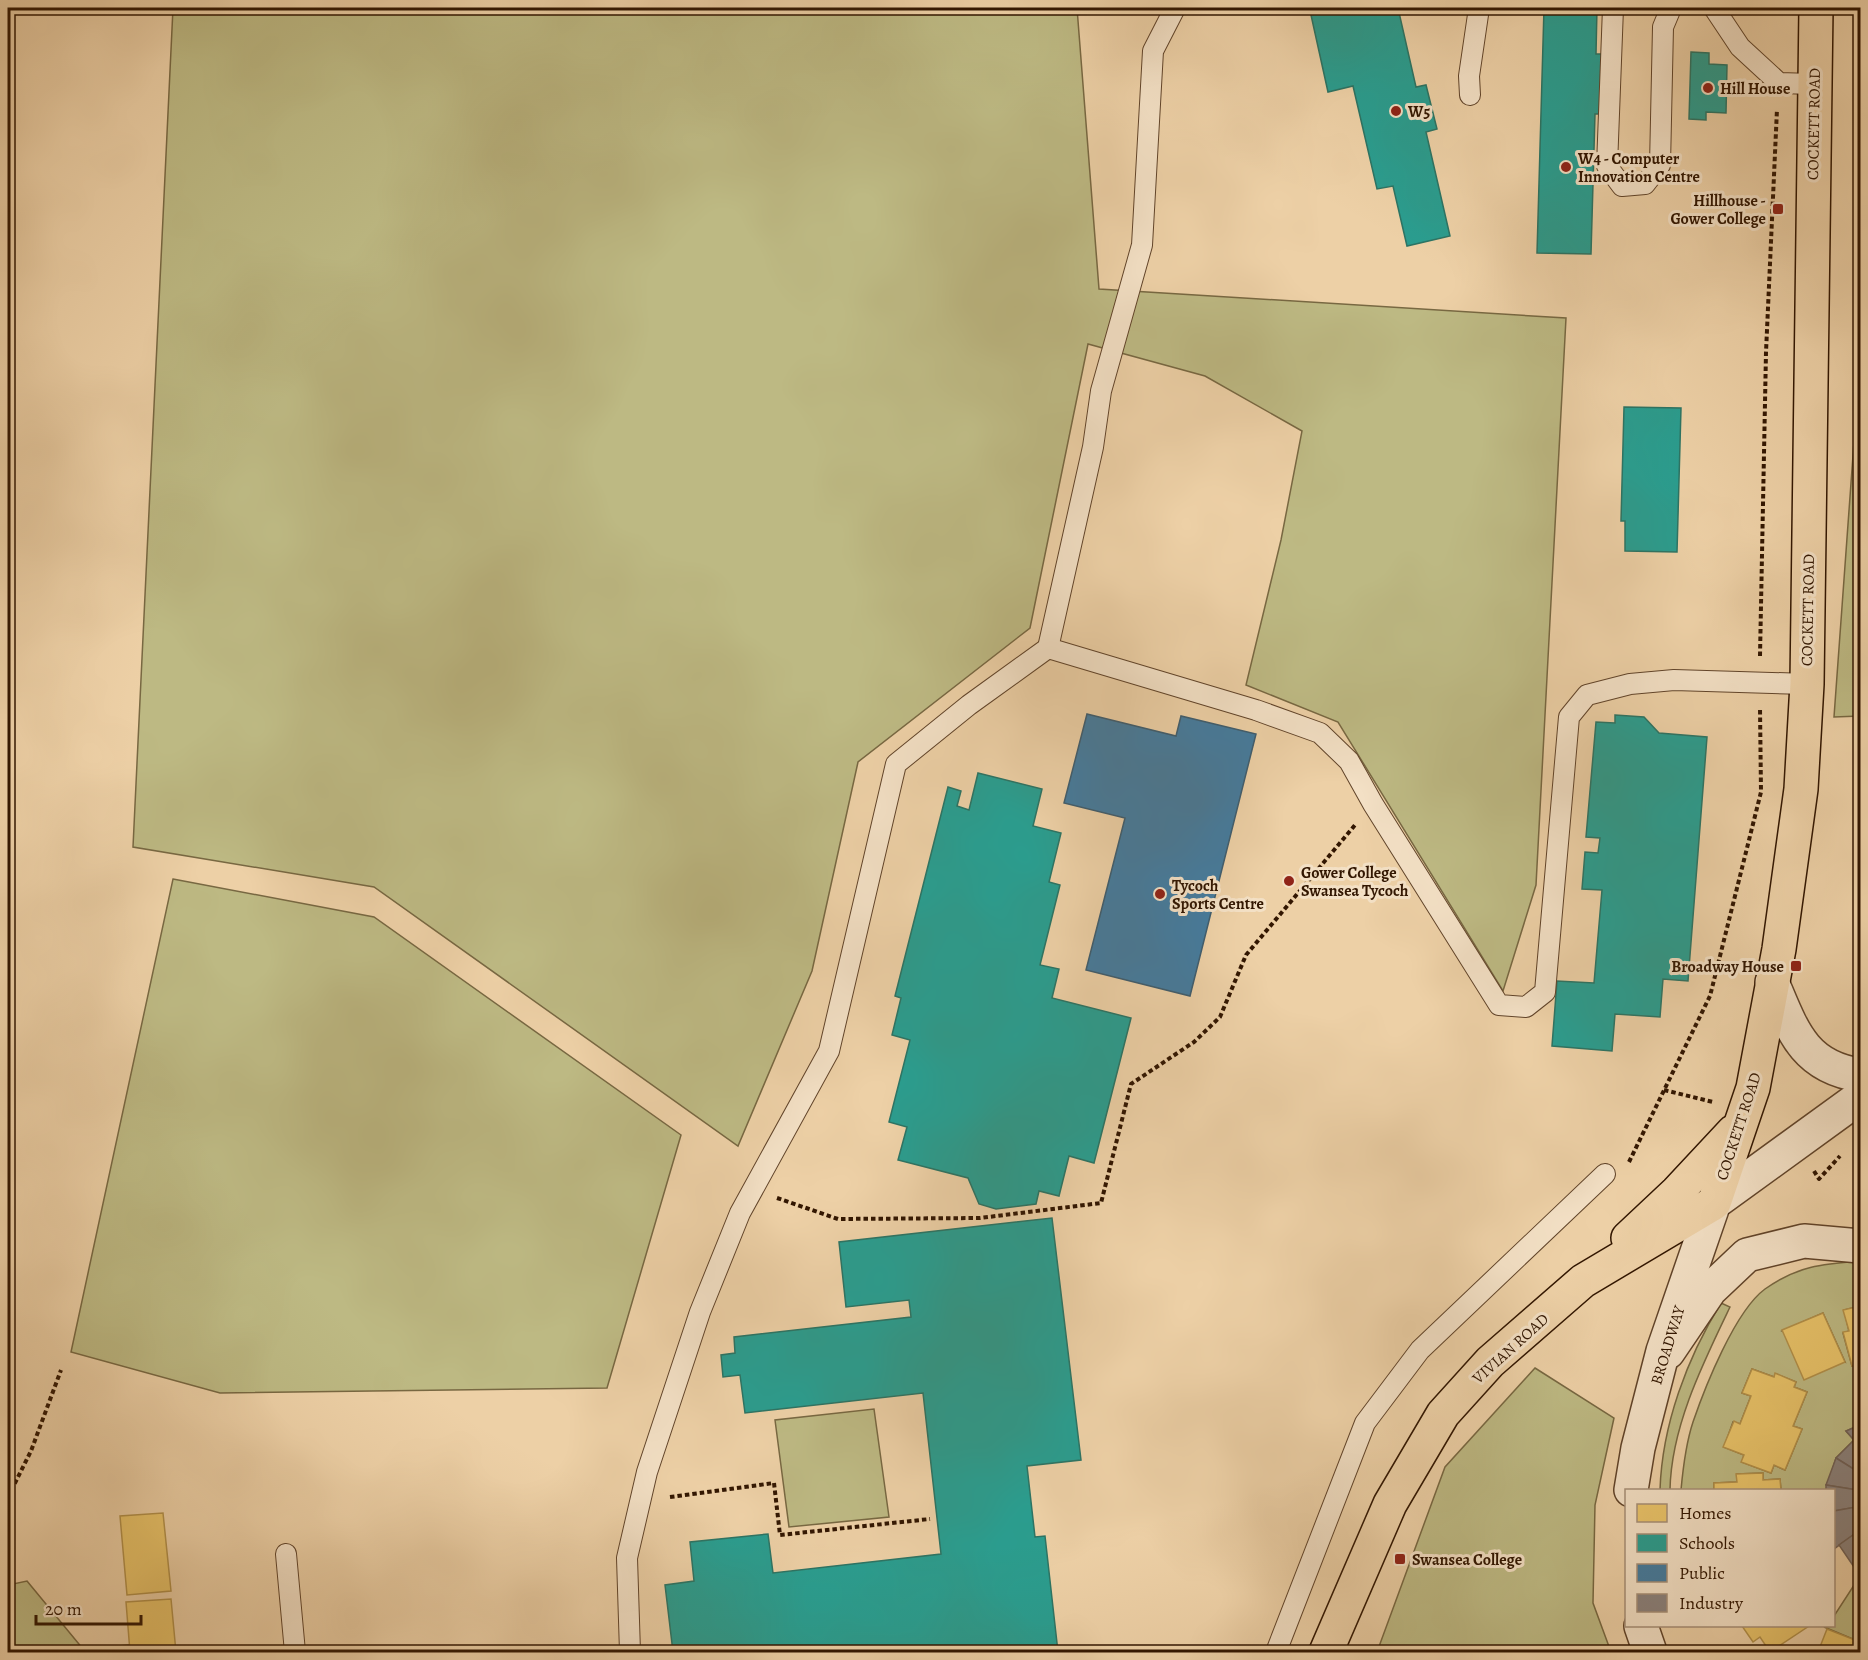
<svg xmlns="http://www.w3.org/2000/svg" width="1868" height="1660" font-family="Alegreya,serif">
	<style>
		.green { fill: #bdb983; stroke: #786842; stroke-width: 1.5; fill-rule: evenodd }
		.homes { fill: #e9c46a; stroke: #b2904a; stroke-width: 1.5 }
		.schools { fill: #2a9d8f; stroke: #2c7464; stroke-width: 1.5 }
		.public { fill: #457b9d; stroke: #3f5d6e; stroke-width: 1.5 }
		.industry { fill: #8a817c; stroke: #706157; stroke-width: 1.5 }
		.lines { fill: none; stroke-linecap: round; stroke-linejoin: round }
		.service-casing { stroke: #61442a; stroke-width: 22 }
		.minor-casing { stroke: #61442a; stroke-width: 36 }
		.tertiary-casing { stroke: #61442a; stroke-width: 36 }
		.primary-casing { stroke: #321601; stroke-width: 36 }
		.path { stroke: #321601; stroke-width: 4; stroke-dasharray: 4.5 3; stroke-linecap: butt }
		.service { stroke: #f3e0c5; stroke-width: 20 }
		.minor { stroke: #f3e0c5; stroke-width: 33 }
		.tertiary { stroke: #f3e0c5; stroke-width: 33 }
		.primary { stroke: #edd0a6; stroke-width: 33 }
		.poi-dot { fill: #8f2418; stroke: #f3e0c5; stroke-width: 2 }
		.labels { text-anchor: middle; stroke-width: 6; stroke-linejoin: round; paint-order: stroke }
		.poi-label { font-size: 16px; font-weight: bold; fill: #321601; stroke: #f3e0c5; text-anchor: start }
		.street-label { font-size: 16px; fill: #321601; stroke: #f3e0c5 }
	</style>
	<rect width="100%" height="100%" fill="#edd0a6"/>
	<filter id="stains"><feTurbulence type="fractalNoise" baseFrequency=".00333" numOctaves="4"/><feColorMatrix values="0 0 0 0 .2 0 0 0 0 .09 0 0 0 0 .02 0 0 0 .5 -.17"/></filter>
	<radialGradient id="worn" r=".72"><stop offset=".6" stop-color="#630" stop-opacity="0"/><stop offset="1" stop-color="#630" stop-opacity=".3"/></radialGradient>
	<g class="green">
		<polygon points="173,8 1077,8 1099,289 1566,318 1536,885 1503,991 1338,722 1246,685 1281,540 1302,431 1205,376 1088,344 1030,628 858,762 812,971 738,1146 374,887 133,847"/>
		<polygon points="1860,359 1860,716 1834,717"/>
		<polygon points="173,879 374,917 681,1135 607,1388 220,1393 71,1352"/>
		<path d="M1860,1261V1306L1844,1310L1849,1331L1843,1333L1852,1366L1860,1364V1425L1846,1431L1854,1440L1836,1458L1826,1490H1781L1780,1479L1763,1480V1473L1737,1474V1482L1714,1483V1490H1681C1683,1468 1686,1443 1693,1422C1705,1387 1735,1311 1765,1289C1797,1266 1823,1264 1860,1261ZM1823,1313L1845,1362L1782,1331ZM1752,1369L1774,1377L1776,1374L1796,1382L1794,1387L1807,1392L1793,1426L1802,1429L1785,1470L1774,1465L1771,1473L1742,1462L1744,1455L1724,1447L1733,1422L1740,1424L1751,1396L1742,1393Z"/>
		<path d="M1721,1303L1730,1307C1703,1363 1671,1427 1670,1490H1660C1662,1425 1687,1358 1721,1303Z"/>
		<polygon points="1535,1368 1614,1418 1595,1505 1593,1603 1611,1652 1377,1652 1445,1467"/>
		<polygon points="874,1409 889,1517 789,1527 775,1420"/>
		<polygon points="1858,1579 1860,1580 1860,1642 1824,1627 1834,1626 1834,1616"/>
		<polygon points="27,1581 83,1649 129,1645 130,1652 8,1652 8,1585"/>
	</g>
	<g class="homes">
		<polygon points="1860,1306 1860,1364 1852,1366 1843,1332 1849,1331 1843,1310"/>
		<polygon points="1823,1313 1845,1362 1804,1380 1782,1330"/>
		<polygon points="1752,1369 1774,1377 1775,1373 1796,1382 1794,1387 1807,1392 1793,1426 1802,1429 1785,1470 1774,1465 1771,1473 1741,1462 1744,1455 1723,1447 1734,1421 1740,1424 1751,1396 1742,1393"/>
		<polygon points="1763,1473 1763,1480 1780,1479 1781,1490 1714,1490 1714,1483 1737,1482 1736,1474"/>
		<polygon points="163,1513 171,1591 127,1595 120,1516"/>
		<polygon points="171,1599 176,1652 130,1652 126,1602"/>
		<polygon points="1742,1626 1809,1626 1770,1652 1760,1637 1753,1642"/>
		<polygon points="1827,1629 1860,1642 1860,1652 1818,1652"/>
	</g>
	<g class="schools">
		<polygon points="1343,8 1398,8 1416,87 1426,85 1437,129 1426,132 1450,236 1407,246 1393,186 1377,189 1353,86 1328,92 1311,15"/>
		<polygon points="1544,8 1597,8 1596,54 1605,54 1604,114 1595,114 1591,254 1537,253"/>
		<polygon points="1691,52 1709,53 1709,64 1727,65 1726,113 1706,112 1706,120 1689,119"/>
		<polygon points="1624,407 1681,408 1677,552 1625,551 1625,521 1621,521"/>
		<polygon points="1615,715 1644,717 1659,733 1707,737 1688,981 1663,979 1660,1017 1615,1014 1612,1051 1552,1046 1557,981 1594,983 1602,890 1582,889 1585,852 1598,853 1600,838 1586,837 1596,722 1615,723"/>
		<polygon points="978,773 1042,789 1033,826 1061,833 1049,882 1060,885 1040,965 1059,969 1052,998 1131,1018 1094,1163 1069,1156 1059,1196 1039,1191 1036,1204 996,1209 979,1204 968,1178 898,1160 907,1127 889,1122 910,1040 892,1035 901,998 895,996 948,787 961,791 957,806 969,810"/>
		<polygon points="1052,1218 1081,1460 1027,1466 1035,1537 1045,1536 1058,1652 673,1652 665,1585 694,1581 690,1542 768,1534 773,1573 941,1554 923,1393 745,1413 740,1375 723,1377 721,1355 735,1353 734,1337 911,1317 909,1300 846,1307 839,1242"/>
	</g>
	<polygon class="public" points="1087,714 1176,736 1181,716 1256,734 1190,996 1086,970 1125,818 1064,803"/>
	<g class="industry">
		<polygon points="1860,1425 1860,1447 1846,1431"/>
		<polygon points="1854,1440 1860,1447 1860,1473 1836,1458"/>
		<polygon points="1836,1458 1860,1473 1857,1490 1826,1485"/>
		<polygon points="1826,1485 1857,1490 1856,1507 1834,1511 1834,1490 1826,1490"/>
		<polygon points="1856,1507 1860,1530 1834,1549 1834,1511"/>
		<polygon points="1860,1530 1860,1568 1856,1570 1839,1545"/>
	</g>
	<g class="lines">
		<defs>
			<g id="service">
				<polyline points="1613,8 1607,166 1622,186 1645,184 1660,165 1663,27 1671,8"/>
				<polyline points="1714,8 1740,47 1779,83 1813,84"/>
				<polyline points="1470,95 1469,76 1479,8"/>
				<polyline points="1048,648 1093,447 1101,391 1142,245 1153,51 1175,8"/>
				<polyline points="286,1554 295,1652"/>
				<polyline points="630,1652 627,1558 647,1472 700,1312 740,1213 829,1051 896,764 969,705 1048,648 1256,710 1320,733 1349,761 1373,804 1499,1005 1526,1007 1545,992 1569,717 1587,695 1630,684 1674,680 1807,684"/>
				<polyline points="1276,1652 1365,1423 1420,1350 1605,1174"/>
			</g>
			<polyline id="minor" points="1668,1352 1710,1290 1747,1255 1804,1241 1860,1246"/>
			<g id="tertiary">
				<path d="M1772,982C1792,1029 1803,1067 1860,1075"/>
				<polyline points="1631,1490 1638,1448 1663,1351 1714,1203 1860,1097"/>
				<polyline points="1641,1626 1650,1652"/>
			</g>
			<g id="primary">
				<polyline points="1628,1238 1677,1192 1733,1132"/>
				<polyline points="1326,1652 1390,1504 1443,1414 1490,1362 1583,1281 1714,1203 1753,1088 1779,949 1801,789 1807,684 1816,8"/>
			</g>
		</defs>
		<use href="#service" class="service-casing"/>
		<use href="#minor" class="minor-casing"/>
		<use href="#tertiary" class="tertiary-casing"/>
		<use href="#primary" class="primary-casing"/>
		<g class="path">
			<polyline points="1760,656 1766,352 1777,109"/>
			<polyline points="1664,1090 1713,1102"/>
			<polyline points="1629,1162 1710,996 1761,792 1760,708"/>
			<polyline points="1814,1171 1819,1179 1840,1156"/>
			<polyline points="777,1198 838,1219 980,1218 1101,1203 1131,1084 1194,1042 1220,1017 1246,955 1355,825"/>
			<polyline points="8,1497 31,1451 61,1370"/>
			<polyline points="670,1497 774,1483 780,1535 930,1519"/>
		</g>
		<use href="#service" class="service"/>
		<use href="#minor" class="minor"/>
		<use href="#tertiary" class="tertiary"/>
		<use href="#primary" class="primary"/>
	</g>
	<g class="poi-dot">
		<circle cx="1708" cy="88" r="6"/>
		<circle cx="1396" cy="111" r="6"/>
		<circle cx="1566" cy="167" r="6"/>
		<rect x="1772" y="203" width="12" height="12" rx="3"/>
		<circle cx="1289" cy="881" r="6"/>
		<circle cx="1160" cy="894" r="6"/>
		<rect x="1790" y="960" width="12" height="12" rx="3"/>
		<rect x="1394" y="1553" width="12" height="12" rx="3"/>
	</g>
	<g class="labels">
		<g class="poi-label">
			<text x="1720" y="94">Hill House</text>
			<text x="1408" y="117">W5</text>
			<text x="1578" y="164">W4 - Computer<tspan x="1578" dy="18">Innovation Centre</tspan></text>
			<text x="1766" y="206" text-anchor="end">Hillhouse -<tspan x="1766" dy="18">Gower College</tspan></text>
			<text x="1301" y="878">Gower College<tspan x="1301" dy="18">Swansea Tycoch</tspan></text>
			<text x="1172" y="891">Tycoch<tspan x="1172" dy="18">Sports Centre</tspan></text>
			<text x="1784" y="972" text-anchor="end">Broadway House</text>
			<text x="1412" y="1565">Swansea College</text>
		</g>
		<g class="street-label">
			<text transform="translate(1813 124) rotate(-89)" y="6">COCKETT ROAD</text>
			<text transform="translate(1807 610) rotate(-89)" y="6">COCKETT ROAD</text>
			<text transform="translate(1738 1126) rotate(-72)" y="6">COCKETT ROAD</text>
			<text transform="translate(1667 1345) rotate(-73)" y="6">BROADWAY</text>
			<text transform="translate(1510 1348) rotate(-42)" y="6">VIVIAN ROAD</text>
		</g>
	</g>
	<rect width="1868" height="1660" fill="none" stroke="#edd0a6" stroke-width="30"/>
	<rect x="9" y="9" width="1850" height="1642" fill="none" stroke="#321601" stroke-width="3"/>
	<rect x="15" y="15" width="1838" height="1630" fill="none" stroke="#321601" stroke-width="1.5"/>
	<rect x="1625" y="1489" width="210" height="138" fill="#f3e0c5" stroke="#a68f77" stroke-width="1.5"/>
	<rect x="1637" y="1504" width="30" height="18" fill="#e9c46a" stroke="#a68f77" stroke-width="1.5"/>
	<text x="1679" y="1519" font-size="18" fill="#321601">Homes</text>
	<rect x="1637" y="1534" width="30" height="18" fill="#2a9d8f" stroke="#a68f77" stroke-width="1.5"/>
	<text x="1679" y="1549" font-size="18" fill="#321601">Schools</text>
	<rect x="1637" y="1564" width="30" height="18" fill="#457b9d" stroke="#a68f77" stroke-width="1.5"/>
	<text x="1679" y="1579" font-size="18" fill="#321601">Public</text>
	<rect x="1637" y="1594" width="30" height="18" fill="#8a817c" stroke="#a68f77" stroke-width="1.5"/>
	<text x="1679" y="1609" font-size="18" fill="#321601">Industry</text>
	<path d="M36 1615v9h105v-9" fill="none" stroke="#321601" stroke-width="3"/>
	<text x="45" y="1615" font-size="18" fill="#321601" stroke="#f3e0c5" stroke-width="4.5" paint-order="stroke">20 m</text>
	<rect width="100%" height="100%" filter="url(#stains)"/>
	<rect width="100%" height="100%" fill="url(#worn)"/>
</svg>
